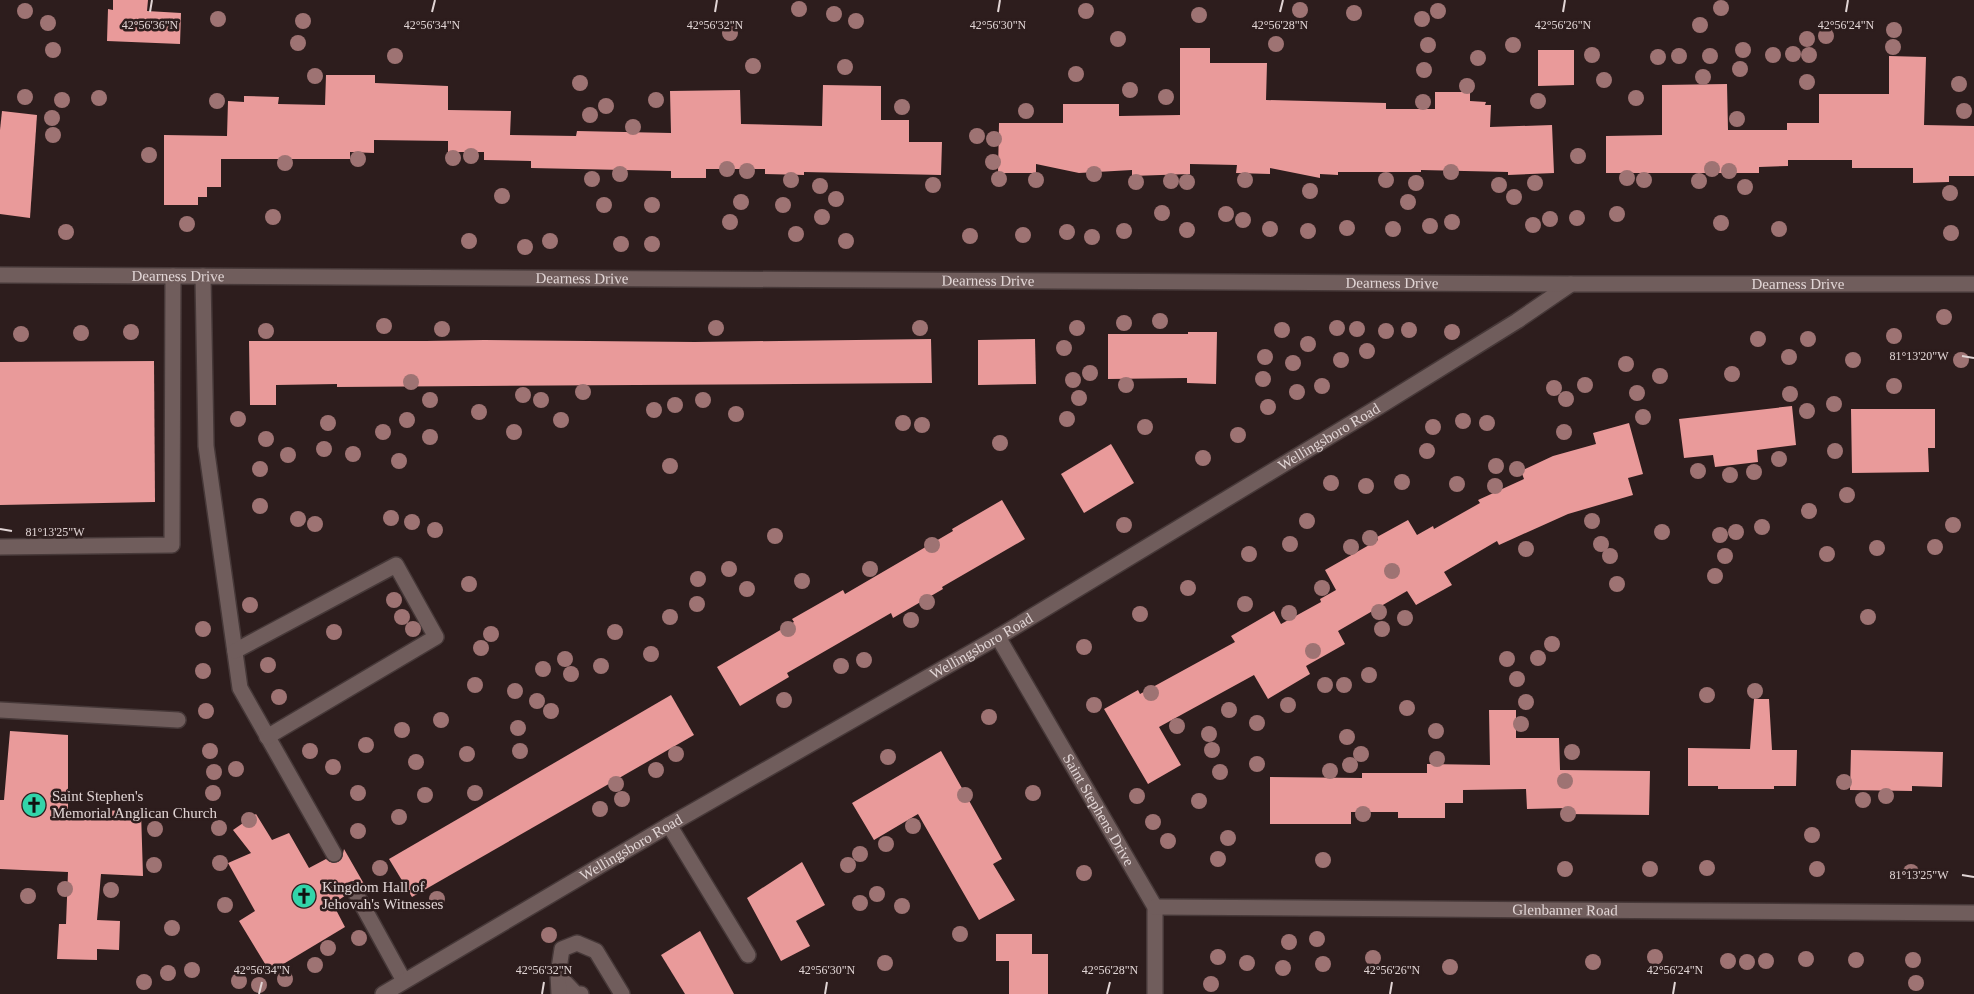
<svg xmlns="http://www.w3.org/2000/svg" width="1974" height="994" font-family="'Times New Roman',serif">
	<style>
		.building { fill: #e99a9a }
		.lines { fill: none; stroke-linecap: round; stroke-linejoin: round }
		.service-casing { stroke: #463838; stroke-width: 18 }
		.minor-casing { stroke: #463838; stroke-width: 18 }
		.tertiary-casing { stroke: #463838; stroke-width: 18 }
		.service { stroke: #705d5c; stroke-width: 15 }
		.minor { stroke: #705d5c; stroke-width: 15 }
		.tertiary { stroke: #705d5c; stroke-width: 15 }
		.tree { fill: #9e7373 }
		.ticks { fill: none; stroke: #e1d5d5; stroke-width: 2 }
		.labels { text-anchor: middle; stroke-width: 5; stroke-linejoin: round; paint-order: stroke }
		.street-label { font-size: 15px; fill: #e1d5d5; stroke: #2d1d1d }
		.poi-label { font-size: 15px; fill: #e1d5d5; stroke: #2d1d1d; text-anchor: start }
		.ticks-label { font-size: 12px; text-anchor: middle; fill: #e1d5d5; stroke: #2d1d1d; stroke-width: 5; stroke-linejoin: round; paint-order: stroke }
	</style>
	<rect width="100%" height="100%" fill="#2d1d1d"/>
	<g class="building">
		<polygon points="113,0 148,0 147,11 181,13 180,44 107,41 108,9 113,10"/>
		<polygon points="1180,48 1210,48 1210,63 1267,63 1266,100 1386,103 1386,109 1435,109 1435,92 1470,92 1470,101 1486,102 1485,105 1491,105 1490,127 1552,125 1554,173 1508,175 1508,172 1421,170 1421,172 1338,172 1338,175 1320,174 1320,178 1270,168 1270,174 1236,173 1237,165 1190,164 1190,174 1132,176 1132,170 1079,173 1036,164 1036,173 998,173 999,123 1063,123 1063,104 1119,104 1119,116 1180,115"/>
		<polygon points="1538,50 1574,50 1574,85 1538,86"/>
		<polygon points="1889,56 1926,57 1924,125 1974,126 1974,176 1949,176 1949,182 1913,183 1913,168 1852,168 1852,160 1788,160 1788,166 1759,167 1759,173 1606,173 1606,136 1662,135 1662,85 1727,84 1728,130 1787,130 1787,123 1819,123 1819,94 1889,94"/>
		<polygon points="326,75 375,75 375,83 448,86 448,110 511,111 510,135 576,136 577,131 671,133 670,91 740,90 741,124 822,126 823,85 881,86 881,120 909,120 909,142 942,142 941,175 804,172 804,175 765,174 765,169 706,169 706,178 671,178 671,171 531,168 531,161 484,160 484,152 448,152 448,141 374,140 374,153 350,152 350,159 221,159 221,187 207,187 207,197 198,197 198,205 164,205 164,135 227,136 228,101 244,102 244,96 279,97 278,104 325,105"/>
		<polygon points="2,111 37,115 30,218 0,214 0,130"/>
		<polygon points="1188,332 1217,332 1216,384 1187,383 1187,378 1108,379 1108,334 1188,334"/>
		<polygon points="931,339 932,383 337,387 337,384 276,385 276,405 250,405 249,341 426,341 484,340 695,342"/>
		<polygon points="1035,339 1036,384 978,385 978,340"/>
		<polygon points="154,361 155,502 0,505 0,362"/>
		<polygon points="1792,406 1796,445 1757,450 1758,462 1715,467 1713,455 1684,458 1679,419"/>
		<polygon points="1851,409 1935,409 1935,448 1928,448 1929,472 1852,473"/>
		<polygon points="1629,423 1643,474 1628,478 1633,495 1568,514 1499,545 1497,541 1444,572 1452,585 1416,605 1407,591 1338,631 1345,644 1306,666 1310,674 1268,699 1254,675 1159,727 1181,765 1148,784 1104,709 1138,690 1140,694 1235,642 1231,636 1274,611 1281,624 1321,602 1320,599 1336,590 1325,570 1378,540 1377,537 1408,520 1417,535 1433,526 1434,529 1480,503 1478,500 1524,479 1521,471 1553,456 1596,444 1593,433"/>
		<polygon points="1111,444 1134,483 1084,513 1061,474"/>
		<polygon points="1002,500 1025,539 942,587 943,589 893,618 891,613 787,673 789,677 740,706 717,667 794,622 792,619 843,590 845,594 953,531 952,529"/>
		<polygon points="671,695 694,735 412,897 389,859"/>
		<polygon points="1754,699 1769,699 1772,750 1797,750 1796,786 1774,786 1774,789 1718,789 1718,786 1688,786 1688,748 1750,749"/>
		<polygon points="1489,710 1516,710 1516,738 1559,738 1560,770 1650,771 1649,815 1566,814 1566,808 1527,809 1526,789 1463,790 1463,803 1445,803 1445,818 1398,818 1398,812 1351,812 1351,824 1270,824 1270,777 1362,778 1362,773 1427,773 1427,764 1490,765"/>
		<polygon points="10,731 68,735 68,810 141,811 143,876 101,874 97,920 120,921 119,950 97,949 97,960 57,959 59,924 66,924 68,872 0,869 0,800 4,800"/>
		<polygon points="1851,750 1943,752 1942,787 1912,786 1912,791 1850,790"/>
		<polygon points="941,751 1002,859 993,864 1015,900 979,920 918,814 874,840 852,803"/>
		<polygon points="256,814 272,840 289,833 309,868 326,859 330,862 338,862 342,858 344,849 364,884 362,885 355,881 349,882 345,889 346,895 333,904 345,927 270,972 239,921 255,911 228,863 251,853 233,830"/>
		<polygon points="802,862 825,905 796,921 810,946 781,961 747,898"/>
		<polygon points="700,931 734,994 685,994 661,955"/>
		<polygon points="996,934 1032,934 1032,954 1048,954 1048,994 1009,994 1009,961 996,961"/>
	</g>
	<g class="lines">
		<defs>
			<g id="service">
				<polyline points="203,276 206,446 240,688 334,854"/>
				<polyline points="0,547 172,545 173,276"/>
				<polyline points="235,651 396,565 436,637 267,737"/>
				<polyline points="0,710 178,720"/>
				<polyline points="669,825 748,955"/>
				<polyline points="354,890 404,981"/>
				<polyline points="558,975 576,994 581,994"/>
				<polyline points="559,994 558,975 562,949 577,943 596,951 622,994"/>
			</g>
			<g id="minor">
				<path id="s1" d="M998,637L1155,907V994"/>
				<path id="s2" d="M1155,907L1974,913"/>
				<path id="s3" d="M383,994L669,825L998,637L1380,406L1517,321L1571,284"/>
			</g>
			<g id="tertiary">
				<path id="s4" d="M0,275L1571,284H1974"/>
			</g>
		</defs>
		<use href="#service" class="service-casing"/>
		<use href="#minor" class="minor-casing"/>
		<use href="#tertiary" class="tertiary-casing"/>
		<use href="#service" class="service"/>
		<use href="#minor" class="minor"/>
		<use href="#tertiary" class="tertiary"/>
	</g>
	<g class="tree">
		<circle cx="1721" cy="8" r="8"/>
		<circle cx="799" cy="9" r="8"/>
		<circle cx="1300" cy="10" r="8"/>
		<circle cx="25" cy="11" r="8"/>
		<circle cx="1086" cy="11" r="8"/>
		<circle cx="1438" cy="11" r="8"/>
		<circle cx="1354" cy="13" r="8"/>
		<circle cx="834" cy="14" r="8"/>
		<circle cx="1199" cy="15" r="8"/>
		<circle cx="218" cy="19" r="8"/>
		<circle cx="1422" cy="19" r="8"/>
		<circle cx="303" cy="21" r="8"/>
		<circle cx="856" cy="21" r="8"/>
		<circle cx="48" cy="23" r="8"/>
		<circle cx="1700" cy="25" r="8"/>
		<circle cx="1894" cy="30" r="8"/>
		<circle cx="730" cy="33" r="8"/>
		<circle cx="1826" cy="36" r="8"/>
		<circle cx="1118" cy="39" r="8"/>
		<circle cx="1807" cy="39" r="8"/>
		<circle cx="298" cy="43" r="8"/>
		<circle cx="1276" cy="44" r="8"/>
		<circle cx="1428" cy="45" r="8"/>
		<circle cx="1513" cy="45" r="8"/>
		<circle cx="1893" cy="47" r="8"/>
		<circle cx="53" cy="50" r="8"/>
		<circle cx="1743" cy="50" r="8"/>
		<circle cx="1793" cy="54" r="8"/>
		<circle cx="1592" cy="55" r="8"/>
		<circle cx="1773" cy="55" r="8"/>
		<circle cx="1809" cy="55" r="8"/>
		<circle cx="395" cy="56" r="8"/>
		<circle cx="1679" cy="56" r="8"/>
		<circle cx="1710" cy="56" r="8"/>
		<circle cx="1658" cy="57" r="8"/>
		<circle cx="1478" cy="58" r="8"/>
		<circle cx="753" cy="66" r="8"/>
		<circle cx="845" cy="67" r="8"/>
		<circle cx="1740" cy="69" r="8"/>
		<circle cx="1424" cy="70" r="8"/>
		<circle cx="1076" cy="74" r="8"/>
		<circle cx="315" cy="76" r="8"/>
		<circle cx="1703" cy="77" r="8"/>
		<circle cx="1604" cy="80" r="8"/>
		<circle cx="1807" cy="82" r="8"/>
		<circle cx="580" cy="83" r="8"/>
		<circle cx="1959" cy="84" r="8"/>
		<circle cx="1467" cy="86" r="8"/>
		<circle cx="1130" cy="90" r="8"/>
		<circle cx="25" cy="97" r="8"/>
		<circle cx="1166" cy="97" r="8"/>
		<circle cx="99" cy="98" r="8"/>
		<circle cx="1636" cy="98" r="8"/>
		<circle cx="62" cy="100" r="8"/>
		<circle cx="656" cy="100" r="8"/>
		<circle cx="217" cy="101" r="8"/>
		<circle cx="1538" cy="101" r="8"/>
		<circle cx="1423" cy="102" r="8"/>
		<circle cx="606" cy="106" r="8"/>
		<circle cx="902" cy="107" r="8"/>
		<circle cx="1026" cy="111" r="8"/>
		<circle cx="1964" cy="111" r="8"/>
		<circle cx="590" cy="115" r="8"/>
		<circle cx="52" cy="118" r="8"/>
		<circle cx="1737" cy="119" r="8"/>
		<circle cx="633" cy="127" r="8"/>
		<circle cx="53" cy="135" r="8"/>
		<circle cx="977" cy="136" r="8"/>
		<circle cx="994" cy="139" r="8"/>
		<circle cx="149" cy="155" r="8"/>
		<circle cx="471" cy="156" r="8"/>
		<circle cx="1578" cy="156" r="8"/>
		<circle cx="453" cy="158" r="8"/>
		<circle cx="358" cy="159" r="8"/>
		<circle cx="993" cy="162" r="8"/>
		<circle cx="285" cy="163" r="8"/>
		<circle cx="727" cy="169" r="8"/>
		<circle cx="1712" cy="169" r="8"/>
		<circle cx="747" cy="171" r="8"/>
		<circle cx="1729" cy="171" r="8"/>
		<circle cx="1451" cy="172" r="8"/>
		<circle cx="620" cy="174" r="8"/>
		<circle cx="1094" cy="174" r="8"/>
		<circle cx="1627" cy="178" r="8"/>
		<circle cx="592" cy="179" r="8"/>
		<circle cx="999" cy="179" r="8"/>
		<circle cx="791" cy="180" r="8"/>
		<circle cx="1036" cy="180" r="8"/>
		<circle cx="1245" cy="180" r="8"/>
		<circle cx="1386" cy="180" r="8"/>
		<circle cx="1644" cy="180" r="8"/>
		<circle cx="1171" cy="181" r="8"/>
		<circle cx="1699" cy="181" r="8"/>
		<circle cx="1136" cy="182" r="8"/>
		<circle cx="1187" cy="182" r="8"/>
		<circle cx="1416" cy="183" r="8"/>
		<circle cx="1535" cy="183" r="8"/>
		<circle cx="933" cy="185" r="8"/>
		<circle cx="1499" cy="185" r="8"/>
		<circle cx="820" cy="186" r="8"/>
		<circle cx="1745" cy="187" r="8"/>
		<circle cx="1310" cy="191" r="8"/>
		<circle cx="1950" cy="193" r="8"/>
		<circle cx="502" cy="196" r="8"/>
		<circle cx="1514" cy="197" r="8"/>
		<circle cx="836" cy="199" r="8"/>
		<circle cx="741" cy="202" r="8"/>
		<circle cx="1408" cy="202" r="8"/>
		<circle cx="604" cy="205" r="8"/>
		<circle cx="652" cy="205" r="8"/>
		<circle cx="783" cy="205" r="8"/>
		<circle cx="1162" cy="213" r="8"/>
		<circle cx="1226" cy="214" r="8"/>
		<circle cx="1617" cy="214" r="8"/>
		<circle cx="273" cy="217" r="8"/>
		<circle cx="822" cy="217" r="8"/>
		<circle cx="1577" cy="218" r="8"/>
		<circle cx="1550" cy="219" r="8"/>
		<circle cx="1243" cy="220" r="8"/>
		<circle cx="730" cy="222" r="8"/>
		<circle cx="1452" cy="222" r="8"/>
		<circle cx="1721" cy="223" r="8"/>
		<circle cx="187" cy="224" r="8"/>
		<circle cx="1533" cy="225" r="8"/>
		<circle cx="1430" cy="226" r="8"/>
		<circle cx="1347" cy="228" r="8"/>
		<circle cx="1270" cy="229" r="8"/>
		<circle cx="1393" cy="229" r="8"/>
		<circle cx="1779" cy="229" r="8"/>
		<circle cx="1187" cy="230" r="8"/>
		<circle cx="1124" cy="231" r="8"/>
		<circle cx="1308" cy="231" r="8"/>
		<circle cx="66" cy="232" r="8"/>
		<circle cx="1067" cy="232" r="8"/>
		<circle cx="1951" cy="233" r="8"/>
		<circle cx="796" cy="234" r="8"/>
		<circle cx="1023" cy="235" r="8"/>
		<circle cx="970" cy="236" r="8"/>
		<circle cx="1092" cy="237" r="8"/>
		<circle cx="469" cy="241" r="8"/>
		<circle cx="550" cy="241" r="8"/>
		<circle cx="846" cy="241" r="8"/>
		<circle cx="621" cy="244" r="8"/>
		<circle cx="652" cy="244" r="8"/>
		<circle cx="525" cy="247" r="8"/>
		<circle cx="1944" cy="317" r="8"/>
		<circle cx="1160" cy="321" r="8"/>
		<circle cx="1124" cy="323" r="8"/>
		<circle cx="384" cy="326" r="8"/>
		<circle cx="716" cy="328" r="8"/>
		<circle cx="920" cy="328" r="8"/>
		<circle cx="1077" cy="328" r="8"/>
		<circle cx="1337" cy="328" r="8"/>
		<circle cx="442" cy="329" r="8"/>
		<circle cx="1357" cy="329" r="8"/>
		<circle cx="1282" cy="330" r="8"/>
		<circle cx="1409" cy="330" r="8"/>
		<circle cx="266" cy="331" r="8"/>
		<circle cx="1386" cy="331" r="8"/>
		<circle cx="131" cy="332" r="8"/>
		<circle cx="1452" cy="332" r="8"/>
		<circle cx="81" cy="333" r="8"/>
		<circle cx="21" cy="334" r="8"/>
		<circle cx="1894" cy="336" r="8"/>
		<circle cx="1758" cy="339" r="8"/>
		<circle cx="1808" cy="339" r="8"/>
		<circle cx="1308" cy="344" r="8"/>
		<circle cx="1064" cy="348" r="8"/>
		<circle cx="1367" cy="351" r="8"/>
		<circle cx="1265" cy="357" r="8"/>
		<circle cx="1789" cy="357" r="8"/>
		<circle cx="1341" cy="360" r="8"/>
		<circle cx="1853" cy="360" r="8"/>
		<circle cx="1961" cy="360" r="8"/>
		<circle cx="1293" cy="363" r="8"/>
		<circle cx="1626" cy="364" r="8"/>
		<circle cx="1090" cy="373" r="8"/>
		<circle cx="1732" cy="374" r="8"/>
		<circle cx="1660" cy="376" r="8"/>
		<circle cx="1263" cy="379" r="8"/>
		<circle cx="1073" cy="380" r="8"/>
		<circle cx="411" cy="382" r="8"/>
		<circle cx="1126" cy="385" r="8"/>
		<circle cx="1585" cy="385" r="8"/>
		<circle cx="1322" cy="386" r="8"/>
		<circle cx="1894" cy="386" r="8"/>
		<circle cx="1554" cy="388" r="8"/>
		<circle cx="583" cy="392" r="8"/>
		<circle cx="1297" cy="392" r="8"/>
		<circle cx="1637" cy="393" r="8"/>
		<circle cx="1790" cy="394" r="8"/>
		<circle cx="523" cy="395" r="8"/>
		<circle cx="1079" cy="398" r="8"/>
		<circle cx="1566" cy="399" r="8"/>
		<circle cx="430" cy="400" r="8"/>
		<circle cx="541" cy="400" r="8"/>
		<circle cx="703" cy="400" r="8"/>
		<circle cx="1834" cy="404" r="8"/>
		<circle cx="675" cy="405" r="8"/>
		<circle cx="1268" cy="407" r="8"/>
		<circle cx="654" cy="410" r="8"/>
		<circle cx="1807" cy="411" r="8"/>
		<circle cx="479" cy="412" r="8"/>
		<circle cx="736" cy="414" r="8"/>
		<circle cx="1643" cy="417" r="8"/>
		<circle cx="238" cy="419" r="8"/>
		<circle cx="1067" cy="419" r="8"/>
		<circle cx="407" cy="420" r="8"/>
		<circle cx="561" cy="420" r="8"/>
		<circle cx="1463" cy="421" r="8"/>
		<circle cx="328" cy="423" r="8"/>
		<circle cx="903" cy="423" r="8"/>
		<circle cx="1487" cy="423" r="8"/>
		<circle cx="922" cy="425" r="8"/>
		<circle cx="1145" cy="427" r="8"/>
		<circle cx="1433" cy="427" r="8"/>
		<circle cx="383" cy="432" r="8"/>
		<circle cx="514" cy="432" r="8"/>
		<circle cx="1564" cy="432" r="8"/>
		<circle cx="1238" cy="435" r="8"/>
		<circle cx="430" cy="437" r="8"/>
		<circle cx="266" cy="439" r="8"/>
		<circle cx="1000" cy="443" r="8"/>
		<circle cx="324" cy="449" r="8"/>
		<circle cx="1427" cy="451" r="8"/>
		<circle cx="1835" cy="451" r="8"/>
		<circle cx="353" cy="454" r="8"/>
		<circle cx="288" cy="455" r="8"/>
		<circle cx="1203" cy="458" r="8"/>
		<circle cx="1779" cy="459" r="8"/>
		<circle cx="399" cy="461" r="8"/>
		<circle cx="670" cy="466" r="8"/>
		<circle cx="1496" cy="466" r="8"/>
		<circle cx="260" cy="469" r="8"/>
		<circle cx="1517" cy="469" r="8"/>
		<circle cx="1698" cy="471" r="8"/>
		<circle cx="1754" cy="472" r="8"/>
		<circle cx="1730" cy="475" r="8"/>
		<circle cx="1402" cy="482" r="8"/>
		<circle cx="1331" cy="483" r="8"/>
		<circle cx="1457" cy="484" r="8"/>
		<circle cx="1366" cy="486" r="8"/>
		<circle cx="1495" cy="486" r="8"/>
		<circle cx="1847" cy="495" r="8"/>
		<circle cx="260" cy="506" r="8"/>
		<circle cx="1809" cy="511" r="8"/>
		<circle cx="391" cy="518" r="8"/>
		<circle cx="298" cy="519" r="8"/>
		<circle cx="1307" cy="521" r="8"/>
		<circle cx="1592" cy="521" r="8"/>
		<circle cx="412" cy="522" r="8"/>
		<circle cx="315" cy="524" r="8"/>
		<circle cx="1124" cy="525" r="8"/>
		<circle cx="1953" cy="525" r="8"/>
		<circle cx="1762" cy="527" r="8"/>
		<circle cx="435" cy="530" r="8"/>
		<circle cx="1662" cy="532" r="8"/>
		<circle cx="1736" cy="532" r="8"/>
		<circle cx="1720" cy="535" r="8"/>
		<circle cx="775" cy="536" r="8"/>
		<circle cx="1370" cy="538" r="8"/>
		<circle cx="1290" cy="544" r="8"/>
		<circle cx="1601" cy="544" r="8"/>
		<circle cx="932" cy="545" r="8"/>
		<circle cx="1351" cy="547" r="8"/>
		<circle cx="1935" cy="547" r="8"/>
		<circle cx="1877" cy="548" r="8"/>
		<circle cx="1526" cy="549" r="8"/>
		<circle cx="1249" cy="554" r="8"/>
		<circle cx="1827" cy="554" r="8"/>
		<circle cx="1610" cy="556" r="8"/>
		<circle cx="1725" cy="556" r="8"/>
		<circle cx="729" cy="569" r="8"/>
		<circle cx="870" cy="569" r="8"/>
		<circle cx="1392" cy="571" r="8"/>
		<circle cx="1715" cy="576" r="8"/>
		<circle cx="698" cy="579" r="8"/>
		<circle cx="802" cy="581" r="8"/>
		<circle cx="469" cy="584" r="8"/>
		<circle cx="1617" cy="584" r="8"/>
		<circle cx="1188" cy="588" r="8"/>
		<circle cx="1322" cy="588" r="8"/>
		<circle cx="747" cy="589" r="8"/>
		<circle cx="394" cy="600" r="8"/>
		<circle cx="927" cy="602" r="8"/>
		<circle cx="697" cy="604" r="8"/>
		<circle cx="1245" cy="604" r="8"/>
		<circle cx="250" cy="605" r="8"/>
		<circle cx="1379" cy="612" r="8"/>
		<circle cx="1289" cy="613" r="8"/>
		<circle cx="1140" cy="614" r="8"/>
		<circle cx="402" cy="617" r="8"/>
		<circle cx="670" cy="617" r="8"/>
		<circle cx="1868" cy="617" r="8"/>
		<circle cx="1405" cy="618" r="8"/>
		<circle cx="911" cy="620" r="8"/>
		<circle cx="203" cy="629" r="8"/>
		<circle cx="413" cy="629" r="8"/>
		<circle cx="788" cy="629" r="8"/>
		<circle cx="1382" cy="629" r="8"/>
		<circle cx="334" cy="632" r="8"/>
		<circle cx="615" cy="632" r="8"/>
		<circle cx="491" cy="634" r="8"/>
		<circle cx="1552" cy="644" r="8"/>
		<circle cx="1084" cy="647" r="8"/>
		<circle cx="481" cy="648" r="8"/>
		<circle cx="1313" cy="651" r="8"/>
		<circle cx="651" cy="654" r="8"/>
		<circle cx="1538" cy="658" r="8"/>
		<circle cx="565" cy="659" r="8"/>
		<circle cx="1507" cy="659" r="8"/>
		<circle cx="864" cy="660" r="8"/>
		<circle cx="268" cy="665" r="8"/>
		<circle cx="601" cy="666" r="8"/>
		<circle cx="841" cy="666" r="8"/>
		<circle cx="543" cy="669" r="8"/>
		<circle cx="203" cy="671" r="8"/>
		<circle cx="571" cy="674" r="8"/>
		<circle cx="1369" cy="675" r="8"/>
		<circle cx="1517" cy="679" r="8"/>
		<circle cx="475" cy="685" r="8"/>
		<circle cx="1325" cy="685" r="8"/>
		<circle cx="1344" cy="685" r="8"/>
		<circle cx="515" cy="691" r="8"/>
		<circle cx="1755" cy="691" r="8"/>
		<circle cx="1151" cy="693" r="8"/>
		<circle cx="1707" cy="695" r="8"/>
		<circle cx="279" cy="697" r="8"/>
		<circle cx="784" cy="700" r="8"/>
		<circle cx="537" cy="701" r="8"/>
		<circle cx="1526" cy="702" r="8"/>
		<circle cx="1094" cy="705" r="8"/>
		<circle cx="1288" cy="705" r="8"/>
		<circle cx="1407" cy="708" r="8"/>
		<circle cx="1229" cy="710" r="8"/>
		<circle cx="206" cy="711" r="8"/>
		<circle cx="551" cy="711" r="8"/>
		<circle cx="989" cy="717" r="8"/>
		<circle cx="441" cy="720" r="8"/>
		<circle cx="1257" cy="723" r="8"/>
		<circle cx="1521" cy="724" r="8"/>
		<circle cx="1177" cy="726" r="8"/>
		<circle cx="518" cy="728" r="8"/>
		<circle cx="402" cy="730" r="8"/>
		<circle cx="1436" cy="731" r="8"/>
		<circle cx="1209" cy="734" r="8"/>
		<circle cx="1347" cy="737" r="8"/>
		<circle cx="366" cy="745" r="8"/>
		<circle cx="1212" cy="750" r="8"/>
		<circle cx="210" cy="751" r="8"/>
		<circle cx="310" cy="751" r="8"/>
		<circle cx="520" cy="751" r="8"/>
		<circle cx="1572" cy="752" r="8"/>
		<circle cx="467" cy="754" r="8"/>
		<circle cx="676" cy="754" r="8"/>
		<circle cx="1361" cy="754" r="8"/>
		<circle cx="888" cy="757" r="8"/>
		<circle cx="1437" cy="759" r="8"/>
		<circle cx="416" cy="762" r="8"/>
		<circle cx="1257" cy="764" r="8"/>
		<circle cx="1350" cy="765" r="8"/>
		<circle cx="333" cy="767" r="8"/>
		<circle cx="236" cy="769" r="8"/>
		<circle cx="656" cy="770" r="8"/>
		<circle cx="1330" cy="771" r="8"/>
		<circle cx="214" cy="772" r="8"/>
		<circle cx="1220" cy="772" r="8"/>
		<circle cx="1565" cy="781" r="8"/>
		<circle cx="1844" cy="782" r="8"/>
		<circle cx="616" cy="784" r="8"/>
		<circle cx="213" cy="793" r="8"/>
		<circle cx="358" cy="793" r="8"/>
		<circle cx="475" cy="793" r="8"/>
		<circle cx="1033" cy="793" r="8"/>
		<circle cx="425" cy="795" r="8"/>
		<circle cx="965" cy="795" r="8"/>
		<circle cx="1137" cy="796" r="8"/>
		<circle cx="1886" cy="796" r="8"/>
		<circle cx="622" cy="799" r="8"/>
		<circle cx="1863" cy="800" r="8"/>
		<circle cx="1199" cy="801" r="8"/>
		<circle cx="600" cy="809" r="8"/>
		<circle cx="1363" cy="814" r="8"/>
		<circle cx="1568" cy="814" r="8"/>
		<circle cx="399" cy="817" r="8"/>
		<circle cx="249" cy="820" r="8"/>
		<circle cx="1153" cy="822" r="8"/>
		<circle cx="913" cy="826" r="8"/>
		<circle cx="219" cy="828" r="8"/>
		<circle cx="155" cy="829" r="8"/>
		<circle cx="358" cy="831" r="8"/>
		<circle cx="1812" cy="835" r="8"/>
		<circle cx="1228" cy="838" r="8"/>
		<circle cx="1168" cy="841" r="8"/>
		<circle cx="886" cy="844" r="8"/>
		<circle cx="860" cy="854" r="8"/>
		<circle cx="1218" cy="859" r="8"/>
		<circle cx="1323" cy="860" r="8"/>
		<circle cx="220" cy="863" r="8"/>
		<circle cx="154" cy="865" r="8"/>
		<circle cx="848" cy="865" r="8"/>
		<circle cx="380" cy="868" r="8"/>
		<circle cx="1707" cy="868" r="8"/>
		<circle cx="1565" cy="869" r="8"/>
		<circle cx="1650" cy="869" r="8"/>
		<circle cx="1817" cy="869" r="8"/>
		<circle cx="1911" cy="872" r="8"/>
		<circle cx="1084" cy="873" r="8"/>
		<circle cx="65" cy="889" r="8"/>
		<circle cx="111" cy="890" r="8"/>
		<circle cx="877" cy="894" r="8"/>
		<circle cx="28" cy="896" r="8"/>
		<circle cx="437" cy="899" r="8"/>
		<circle cx="860" cy="903" r="8"/>
		<circle cx="225" cy="905" r="8"/>
		<circle cx="902" cy="906" r="8"/>
		<circle cx="172" cy="928" r="8"/>
		<circle cx="960" cy="934" r="8"/>
		<circle cx="549" cy="935" r="8"/>
		<circle cx="359" cy="938" r="8"/>
		<circle cx="1317" cy="939" r="8"/>
		<circle cx="1289" cy="942" r="8"/>
		<circle cx="328" cy="948" r="8"/>
		<circle cx="1218" cy="957" r="8"/>
		<circle cx="1655" cy="957" r="8"/>
		<circle cx="1373" cy="958" r="8"/>
		<circle cx="1806" cy="959" r="8"/>
		<circle cx="1856" cy="960" r="8"/>
		<circle cx="1913" cy="960" r="8"/>
		<circle cx="1728" cy="961" r="8"/>
		<circle cx="1766" cy="961" r="8"/>
		<circle cx="1593" cy="962" r="8"/>
		<circle cx="1747" cy="962" r="8"/>
		<circle cx="885" cy="963" r="8"/>
		<circle cx="1247" cy="963" r="8"/>
		<circle cx="1323" cy="964" r="8"/>
		<circle cx="315" cy="965" r="8"/>
		<circle cx="1450" cy="967" r="8"/>
		<circle cx="1283" cy="968" r="8"/>
		<circle cx="192" cy="970" r="8"/>
		<circle cx="168" cy="973" r="8"/>
		<circle cx="285" cy="979" r="8"/>
		<circle cx="239" cy="981" r="8"/>
		<circle cx="144" cy="982" r="8"/>
		<circle cx="1916" cy="983" r="8"/>
		<circle cx="1211" cy="984" r="8"/>
		<circle cx="259" cy="985" r="8"/>
	</g>
	<path class="ticks" d="M150,12L152,0M432,12L435,0M715,12L717,0M998,12L1000,0M1280,12L1283,0M1563,12L1565,0M1846,12L1848,0M1962,356L1974,358M0,529L12,531M1962,875L1974,877M259,994L262,982M542,994L544,982M825,994L827,982M1107,994L1110,982M1390,994L1392,982M1673,994L1675,982"/>
	<defs>
		<symbol id="church-disc" viewBox="-11 -11 22 22"><circle r="9.5" fill="#32d4a9" stroke="#2d1d1d"/><path d="M-1.2-6h2.4v3.5h3.3v2.4h-3.3V6h-2.4V-.1h-3.3v-2.4h3.3Z" fill="#111"/></symbol>
	</defs>
	<g fill-rule="evenodd">
		<use href="#church-disc" x="20" y="791" width="28" height="28"/>
		<use href="#church-disc" x="290" y="882" width="28" height="28"/>
	</g>
	<g class="labels">
		<g class="street-label">
			<text dy="5" stroke="none"><textPath href="#s4" startOffset="178">Dearness Drive</textPath></text>
			<text dy="5" stroke="none"><textPath href="#s4" startOffset="582">Dearness Drive</textPath></text>
			<text dy="5" stroke="none"><textPath href="#s4" startOffset="988">Dearness Drive</textPath></text>
			<text dy="5" stroke="none"><textPath href="#s4" startOffset="1392">Dearness Drive</textPath></text>
			<text dy="5" stroke="none"><textPath href="#s4" startOffset="1798">Dearness Drive</textPath></text>
			<text dy="5" stroke="none"><textPath href="#s3" startOffset="1098">Wellingsboro Road</textPath></text>
			<text dy="5" stroke="none"><textPath href="#s3" startOffset="692">Wellingsboro Road</textPath></text>
			<text dy="5" stroke="none"><textPath href="#s1" startOffset="200">Saint Stephens Drive</textPath></text>
			<text dy="5" stroke="none"><textPath href="#s3" startOffset="288">Wellingsboro Road</textPath></text>
			<text dy="5" stroke="none"><textPath href="#s2" startOffset="410">Glenbanner Road</textPath></text>
		</g>
		<g class="poi-label">
			<text x="52" y="801">Saint Stephen's<tspan x="52" dy="17">Memorial Anglican Church</tspan></text>
			<text x="322" y="892">Kingdom Hall of<tspan x="322" dy="17">Jehovah's Witnesses</tspan></text>
		</g>
	</g>
	<g class="ticks-label">
		<text x="150" y="29">42°56'36"N</text>
		<text x="432" y="29">42°56'34"N</text>
		<text x="715" y="29">42°56'32"N</text>
		<text x="998" y="29">42°56'30"N</text>
		<text x="1280" y="29">42°56'28"N</text>
		<text x="1563" y="29">42°56'26"N</text>
		<text x="1846" y="29">42°56'24"N</text>
		<text x="1919" y="360">81°13'20"W</text>
		<text x="55" y="536">81°13'25"W</text>
		<text x="1919" y="879">81°13'25"W</text>
		<text x="262" y="974">42°56'34"N</text>
		<text x="544" y="974">42°56'32"N</text>
		<text x="827" y="974">42°56'30"N</text>
		<text x="1110" y="974">42°56'28"N</text>
		<text x="1392" y="974">42°56'26"N</text>
		<text x="1675" y="974">42°56'24"N</text>
	</g>
</svg>
